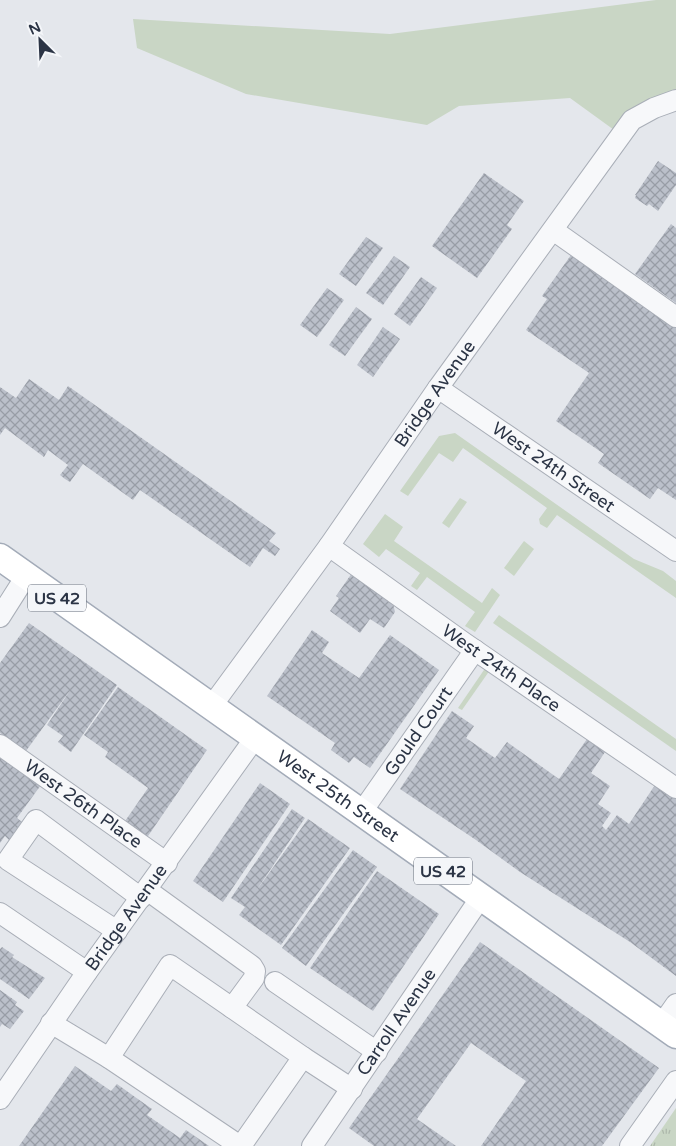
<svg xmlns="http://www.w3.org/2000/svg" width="676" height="1146" font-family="'Varela Round',sans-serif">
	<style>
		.green { fill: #c9d6c5 }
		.park { fill: url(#park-tufts) }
		.building { fill: url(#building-cross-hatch) }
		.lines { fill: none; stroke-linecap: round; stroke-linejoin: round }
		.minor-casing { stroke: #a9aeb7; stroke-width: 22 }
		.major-casing { stroke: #a3abb8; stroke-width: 29 }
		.minor { stroke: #f7f8fa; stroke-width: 20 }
		.major { stroke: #fff; stroke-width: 26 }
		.labels { text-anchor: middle; stroke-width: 4; stroke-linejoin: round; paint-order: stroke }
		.shield { fill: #f4f6f9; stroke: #676e7b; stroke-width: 1 }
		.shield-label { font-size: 16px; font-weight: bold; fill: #2b3445 }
		.street-label { font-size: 18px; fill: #2b3445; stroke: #f4f6f9 }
	</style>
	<defs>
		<pattern id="park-tufts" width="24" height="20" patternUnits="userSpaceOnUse" patternTransform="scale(1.25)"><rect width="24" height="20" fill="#c9d6c5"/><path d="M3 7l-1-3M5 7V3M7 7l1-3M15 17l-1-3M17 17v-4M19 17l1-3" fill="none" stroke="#adb8ab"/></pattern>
		<pattern id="building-cross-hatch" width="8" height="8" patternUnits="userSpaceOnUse" patternTransform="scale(1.25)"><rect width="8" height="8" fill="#bbc0ca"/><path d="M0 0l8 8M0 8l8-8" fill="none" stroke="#989da6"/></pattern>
	</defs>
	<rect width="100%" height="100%" fill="#e4e7ec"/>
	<g class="green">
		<polygon points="656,0 676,0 676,100 621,135 570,98 459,106 427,125 246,94 137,48 133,19 390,34"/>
		<polygon points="455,433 634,559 663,571 676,581 676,598 557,515 547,528 540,524 539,519 547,508 463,448 453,462 439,453 408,496 400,491 439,436"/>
		<polygon points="460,498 467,502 449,528 442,523"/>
		<polygon points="385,514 403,527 394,541 482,603 492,588 500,595 475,632 465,626 475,612 427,577 417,590 411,586 420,573 386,549 379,557 363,544"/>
		<polygon points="524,541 534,549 514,576 504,568"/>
		<polygon points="499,615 676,739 676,751 493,623"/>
		<polygon points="486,667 490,670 462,710 458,708"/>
	</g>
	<polygon class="park" points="676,1108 676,1146 650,1146"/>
	<g class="building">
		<polygon points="658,161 676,173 676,185 658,211 649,204 647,206 635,198 636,195 635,195"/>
		<polygon points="484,173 524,201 507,225 512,229 477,278 432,246"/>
		<polygon points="671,224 676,228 676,303 635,274"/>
		<polygon points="366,237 383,248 356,286 339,274"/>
		<polygon points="571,255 676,327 676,500 658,488 650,499 598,463 604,454 556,421 589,373 526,330 547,299 542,296"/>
		<polygon points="394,256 410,267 383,305 366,293"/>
		<polygon points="421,277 437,288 410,326 394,314"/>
		<polygon points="327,288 344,300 317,337 300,325"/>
		<polygon points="356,307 372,319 345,356 329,345"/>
		<polygon points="383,327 400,339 373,377 357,365"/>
		<polygon points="29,379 59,400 68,386 276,533 269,541 280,549 275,556 263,548 250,567 140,490 133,500 83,464 70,482 65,479 60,475 68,465 48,450 44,457 5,428 0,435 0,387 16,398"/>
		<polygon points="352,573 393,603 395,612 384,628 370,619 360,633 330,611 339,598 336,596"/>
		<polygon points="29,623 117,685 71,752 58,742 63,736 47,725 71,689 26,751 0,733 0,663"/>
		<polygon points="312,630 329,642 322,653 359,678 390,635 439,670 370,768 354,757 349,763 331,750 335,743 267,696"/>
		<polygon points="118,687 207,750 146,839 123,824 148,788 105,757 108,752 84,735"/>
		<polygon points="452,711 474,726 466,738 495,758 507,742 559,779 587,739 605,752 591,773 610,786 598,804 611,813 602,826 606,830 617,815 629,824 657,782 676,795 676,976 630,942 520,872 476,840 400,789"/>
		<polygon points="0,756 41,785 17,818 22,822 9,840 5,836 0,843"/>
		<polygon points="260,783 290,804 223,902 193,881"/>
		<polygon points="292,809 305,818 256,891 308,819 350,848 281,945 239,915 245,907 231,898"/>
		<polygon points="353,850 377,867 306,966 282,948"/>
		<polygon points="377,871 439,914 373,1011 310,968"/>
		<polygon points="480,942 659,1068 602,1146 481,1146 526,1081 471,1043 417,1119 456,1146 374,1146 349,1128"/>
		<polygon points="2,947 14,955 12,957 45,978 29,999 0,979 0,949"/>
		<polygon points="0,990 17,1002 15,1005 24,1011 10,1029 2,1024 0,1027"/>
		<polygon points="75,1066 111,1091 117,1084 135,1097 152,1109 147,1115 180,1138 186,1130 209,1146 19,1146"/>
	</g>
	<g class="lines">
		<defs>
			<g id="minor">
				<polyline points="553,230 676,317"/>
				<path id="s1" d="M438,388L676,551"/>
				<path id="s2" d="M329,546L463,642L676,788"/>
				<polyline points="0,617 26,576"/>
				<path id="s3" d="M211,707L329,546L438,388L632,120L654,108L676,100"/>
				<path id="s4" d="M0,745L167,863"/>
				<path id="s5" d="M361,813L475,650"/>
				<polyline points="147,890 252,966 255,971 254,978 232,1008"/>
				<polyline points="0,913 87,972"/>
				<polyline points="117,931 8,860 36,820 141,898"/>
				<polyline points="275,982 377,1052"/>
				<polyline points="51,1023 109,1058 240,1146"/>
				<polyline points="662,1024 676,1004"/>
				<polyline points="303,1057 352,1089"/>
				<polyline points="109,1058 170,965 303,1057 241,1146"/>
				<path id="s6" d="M0,1099L87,972L255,738"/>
				<path id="s7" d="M312,1146L481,897"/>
				<polyline points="630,1146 676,1081"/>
			</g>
			<g id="major">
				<path id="s8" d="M0,557L676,1035"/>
			</g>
		</defs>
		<use href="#minor" class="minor-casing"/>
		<use href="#major" class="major-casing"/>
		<use href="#minor" class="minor"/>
		<use href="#major" class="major"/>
	</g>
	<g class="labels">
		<g class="shield">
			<rect x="28" y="584.5" width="58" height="27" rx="4"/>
			<rect x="414" y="857.5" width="58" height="27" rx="4"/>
		</g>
		<g class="shield-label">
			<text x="57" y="604">US 42</text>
			<text x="443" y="877">US 42</text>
		</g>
		<g class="street-label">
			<text dy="6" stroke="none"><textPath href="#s3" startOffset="385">Bridge Avenue</textPath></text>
			<text dy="6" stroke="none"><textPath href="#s1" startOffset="140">West 24th Street</textPath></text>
			<text dy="6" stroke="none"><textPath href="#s2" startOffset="211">West 24th Place</textPath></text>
			<text dy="6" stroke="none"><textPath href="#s5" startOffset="100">Gould Court</textPath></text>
			<text dy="6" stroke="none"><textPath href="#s8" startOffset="414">West 25th Street</textPath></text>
			<text dy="6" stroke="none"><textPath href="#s4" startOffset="102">West 26th Place</textPath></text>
			<text dy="6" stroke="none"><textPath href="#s6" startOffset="221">Bridge Avenue</textPath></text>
			<text dy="6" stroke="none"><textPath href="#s7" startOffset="150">Carroll Avenue</textPath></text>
		</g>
	</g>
	<g transform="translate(40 40) rotate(336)" stroke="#f4f6f9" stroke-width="4" paint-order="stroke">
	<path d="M0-4L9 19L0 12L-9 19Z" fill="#2b3445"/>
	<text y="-8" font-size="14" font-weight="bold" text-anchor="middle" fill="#2b3445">N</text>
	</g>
</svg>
